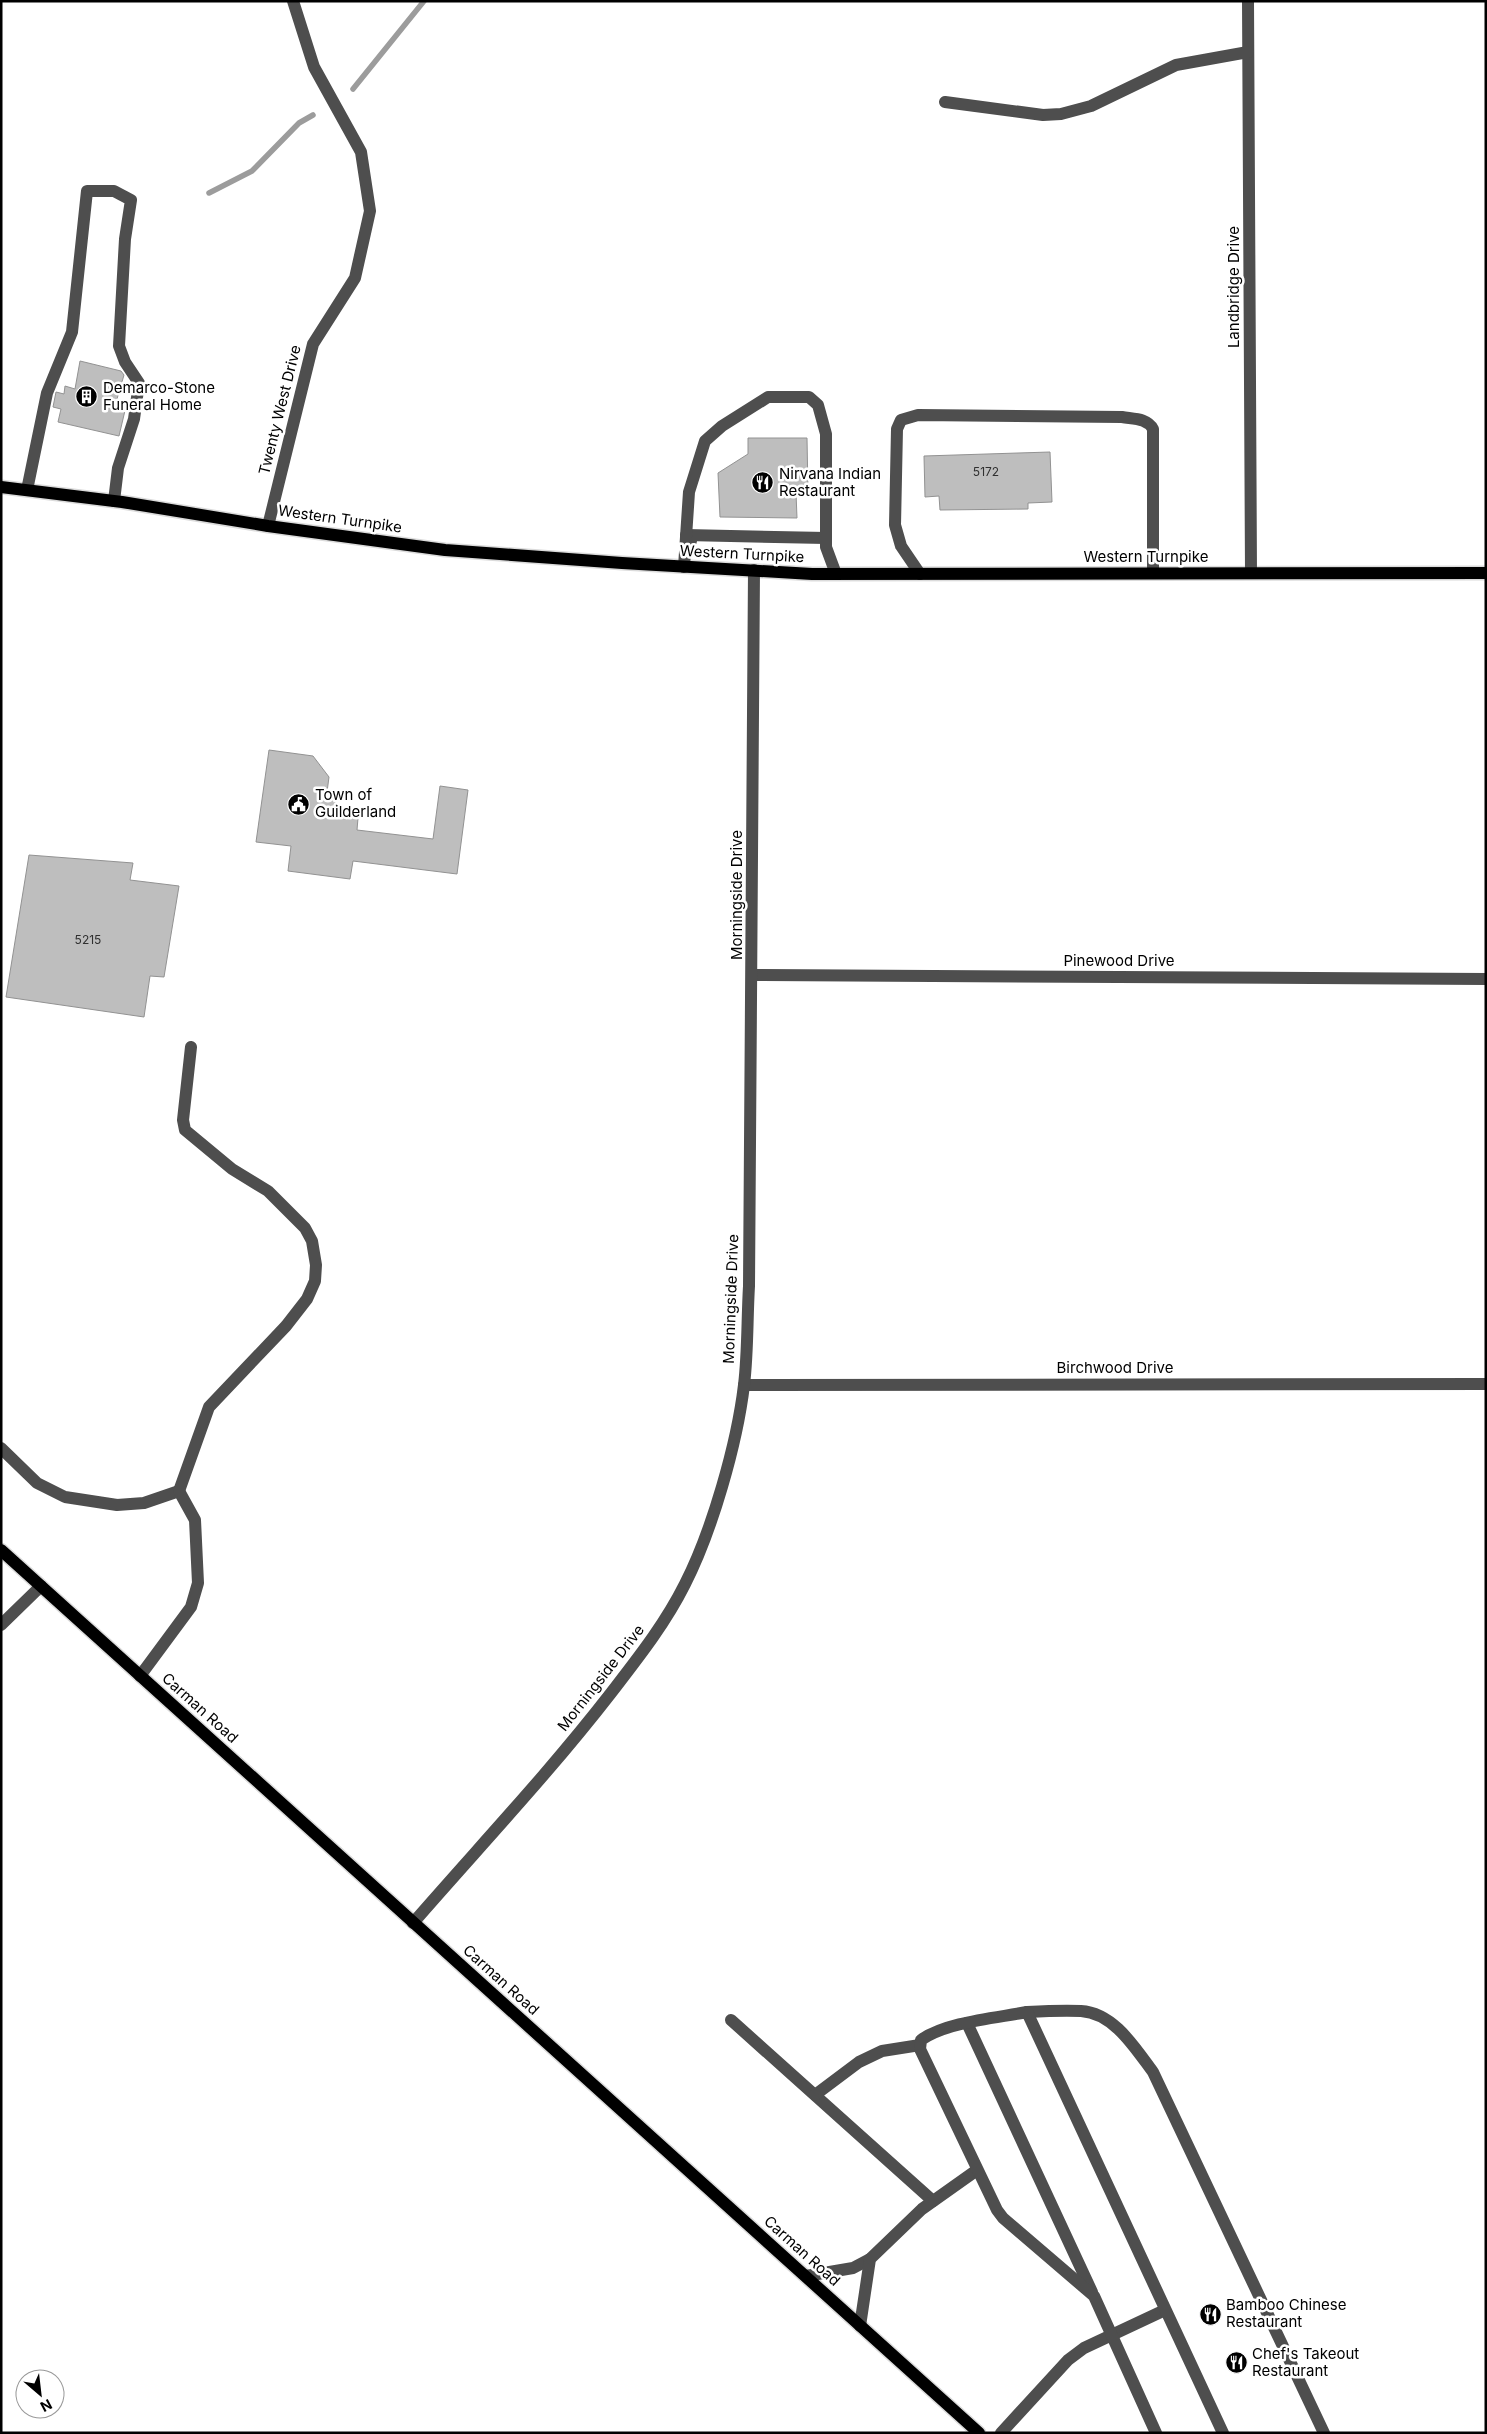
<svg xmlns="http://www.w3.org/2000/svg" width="1487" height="2434" font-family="Inter,sans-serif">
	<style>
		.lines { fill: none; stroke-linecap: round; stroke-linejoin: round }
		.stream { stroke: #9c9c9c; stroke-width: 5.5 }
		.building { fill: #bebebe; stroke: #929292 }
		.major-casing { stroke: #dbdbdb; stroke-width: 15 }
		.minor { stroke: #4e4e4e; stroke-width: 12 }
		.major { stroke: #000; stroke-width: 12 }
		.labels { text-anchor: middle; stroke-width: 5; stroke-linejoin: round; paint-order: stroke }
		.number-label { font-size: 12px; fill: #303030 }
		.street-label { font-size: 15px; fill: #000; stroke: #fff }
		.poi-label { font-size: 15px; fill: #000; stroke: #fff; text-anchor: start }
	</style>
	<rect width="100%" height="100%" fill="#fff"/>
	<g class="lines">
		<g class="stream">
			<polyline points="353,89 424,1"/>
			<polyline points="209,193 252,171 299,123 313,115"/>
		</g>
	</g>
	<g class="building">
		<polygon points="80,361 121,371 124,375 117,399 127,402 119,436 58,422 61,409 53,407 56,392 64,394 65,386 75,389"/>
		<polygon points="748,438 807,438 808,492 796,493 797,518 720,517 718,473 748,454"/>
		<polygon points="1050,452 1052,502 1028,503 1028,509 940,510 939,496 925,497 924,456"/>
		<polygon points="269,750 313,756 329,777 327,792 345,816 358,818 357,830 433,839 440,786 468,790 457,874 353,861 350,879 288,871 291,846 256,842"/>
		<polygon points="29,855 133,863 130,880 179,886 164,977 150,976 144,1017 6,997"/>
	</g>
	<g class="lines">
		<defs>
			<g id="major">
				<polyline points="1,487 122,502 268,526 445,550 622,563 812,574 1486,573"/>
				<polyline points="1,1550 979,2433"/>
			</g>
		</defs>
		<use href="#major" class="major-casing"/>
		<g class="minor">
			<polyline points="1248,1 1251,573"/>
			<polyline points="945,102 1043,115 1061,114 1091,106 1176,65 1248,52"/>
			<polyline points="27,490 47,393 72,332 87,191 114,191 131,200 125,239 119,346 125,362 139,383 134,419 118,468 114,501"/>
			<polyline points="268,526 313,344 355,278 370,211 361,152 314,67 293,1"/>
			<polyline points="691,541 686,535 826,538"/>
			<polyline points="684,567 689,492 705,441 722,426 768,397 809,397 818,405 826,434 826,547 836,574"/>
			<path d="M920,574L901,546L895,525L897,429L901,420L918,415L1122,417C1134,419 1147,418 1153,429V573"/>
			<polyline points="753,975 1486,979"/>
			<polyline points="744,1385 1486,1384"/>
			<polyline points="1,1448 37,1483 65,1497 117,1505 144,1503 179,1491 195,1520 198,1583 191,1607 140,1676"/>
			<polyline points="179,1491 209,1407 286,1326 307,1299 315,1281 316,1265 312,1241 305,1228 268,1191 232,1169 185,1130 183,1120 191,1047"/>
			<polyline points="1,1625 41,1586"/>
			<path d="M413,1923C479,1847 549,1773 611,1693C638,1658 665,1624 685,1584C712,1531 737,1444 744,1385C748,1352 747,1319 749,1286L754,570"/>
			<path d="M1027,2012C1045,2011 1063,2010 1081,2011C1114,2013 1135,2048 1153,2072L1324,2433"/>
			<polyline points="731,2020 933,2201"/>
			<polyline points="967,2023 1092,2292"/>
			<polyline points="815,2095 859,2062 882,2051 920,2045"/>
			<polyline points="806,2276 853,2268 870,2259"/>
			<polyline points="860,2326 870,2259 922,2209 977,2170"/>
			<polyline points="1001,2433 1068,2360 1084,2348 1165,2310"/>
			<path d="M1156,2433L1094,2296L1003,2218L997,2210L920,2049L921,2040C946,2022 996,2018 1027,2012L1223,2433"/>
		</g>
		<use href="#major" class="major"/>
	</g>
	<defs>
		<symbol id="building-disc" viewBox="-11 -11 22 22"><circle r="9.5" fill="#000" stroke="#fff"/><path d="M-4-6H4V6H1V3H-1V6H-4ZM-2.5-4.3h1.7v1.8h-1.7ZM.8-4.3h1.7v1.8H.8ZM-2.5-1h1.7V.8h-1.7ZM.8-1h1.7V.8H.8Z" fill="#fff"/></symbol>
		<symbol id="restaurant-disc" viewBox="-11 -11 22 22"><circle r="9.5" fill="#000" stroke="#fff"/><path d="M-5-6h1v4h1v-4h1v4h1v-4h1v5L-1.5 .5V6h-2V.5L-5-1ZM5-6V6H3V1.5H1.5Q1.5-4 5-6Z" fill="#fff"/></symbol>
		<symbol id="civic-disc" viewBox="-11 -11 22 22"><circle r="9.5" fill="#000" stroke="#fff"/><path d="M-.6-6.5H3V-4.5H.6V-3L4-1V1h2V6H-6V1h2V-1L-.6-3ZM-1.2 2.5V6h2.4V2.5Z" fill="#fff"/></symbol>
	</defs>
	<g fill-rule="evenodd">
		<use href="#building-disc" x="74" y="384" width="25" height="25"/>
		<use href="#restaurant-disc" x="750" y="470" width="25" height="25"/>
		<use href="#civic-disc" x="286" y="792" width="25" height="25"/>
		<use href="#restaurant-disc" x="1198" y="2302" width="25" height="25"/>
		<use href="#restaurant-disc" x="1224" y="2350" width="25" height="25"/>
	</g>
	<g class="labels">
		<g class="number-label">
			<text x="986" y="476">5172</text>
			<text x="88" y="944">5215</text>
		</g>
		<g class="street-label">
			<text transform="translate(1234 287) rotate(-90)" y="5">Landbridge Drive</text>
			<text transform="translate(280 410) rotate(-76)" y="5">Twenty West Drive</text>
			<text transform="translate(340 519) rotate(8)" y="5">Western Turnpike</text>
			<text transform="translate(742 554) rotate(3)" y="5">Western Turnpike</text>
			<text x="1146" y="562">Western Turnpike</text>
			<text transform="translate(737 895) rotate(-90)" y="5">Morningside Drive</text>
			<text x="1119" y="966">Pinewood Drive</text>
			<text transform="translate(731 1299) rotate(-88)" y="5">Morningside Drive</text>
			<text x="1115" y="1373">Birchwood Drive</text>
			<text transform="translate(601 1678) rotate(-52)" y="5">Morningside Drive</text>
			<text transform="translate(200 1708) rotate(42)" y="5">Carman Road</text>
			<text transform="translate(501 1980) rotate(42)" y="5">Carman Road</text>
			<text transform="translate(802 2251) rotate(42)" y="5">Carman Road</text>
		</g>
		<g class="poi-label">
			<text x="103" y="393">Demarco-Stone<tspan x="103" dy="17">Funeral Home</tspan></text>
			<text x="779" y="479">Nirvana Indian<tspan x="779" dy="17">Restaurant</tspan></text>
			<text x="315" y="800">Town of<tspan x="315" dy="17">Guilderland</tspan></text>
			<text x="1226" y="2310">Bamboo Chinese<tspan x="1226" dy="17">Restaurant</tspan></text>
			<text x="1252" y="2359">Chef's Takeout<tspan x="1252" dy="17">Restaurant</tspan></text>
		</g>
	</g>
	<rect width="1487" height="2434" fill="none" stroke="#000000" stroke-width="5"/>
	<g transform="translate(40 2394) rotate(152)"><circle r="24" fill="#ffffff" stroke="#999999"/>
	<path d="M0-4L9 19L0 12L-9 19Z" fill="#000000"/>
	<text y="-8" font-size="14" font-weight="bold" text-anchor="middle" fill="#000000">N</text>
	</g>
</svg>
